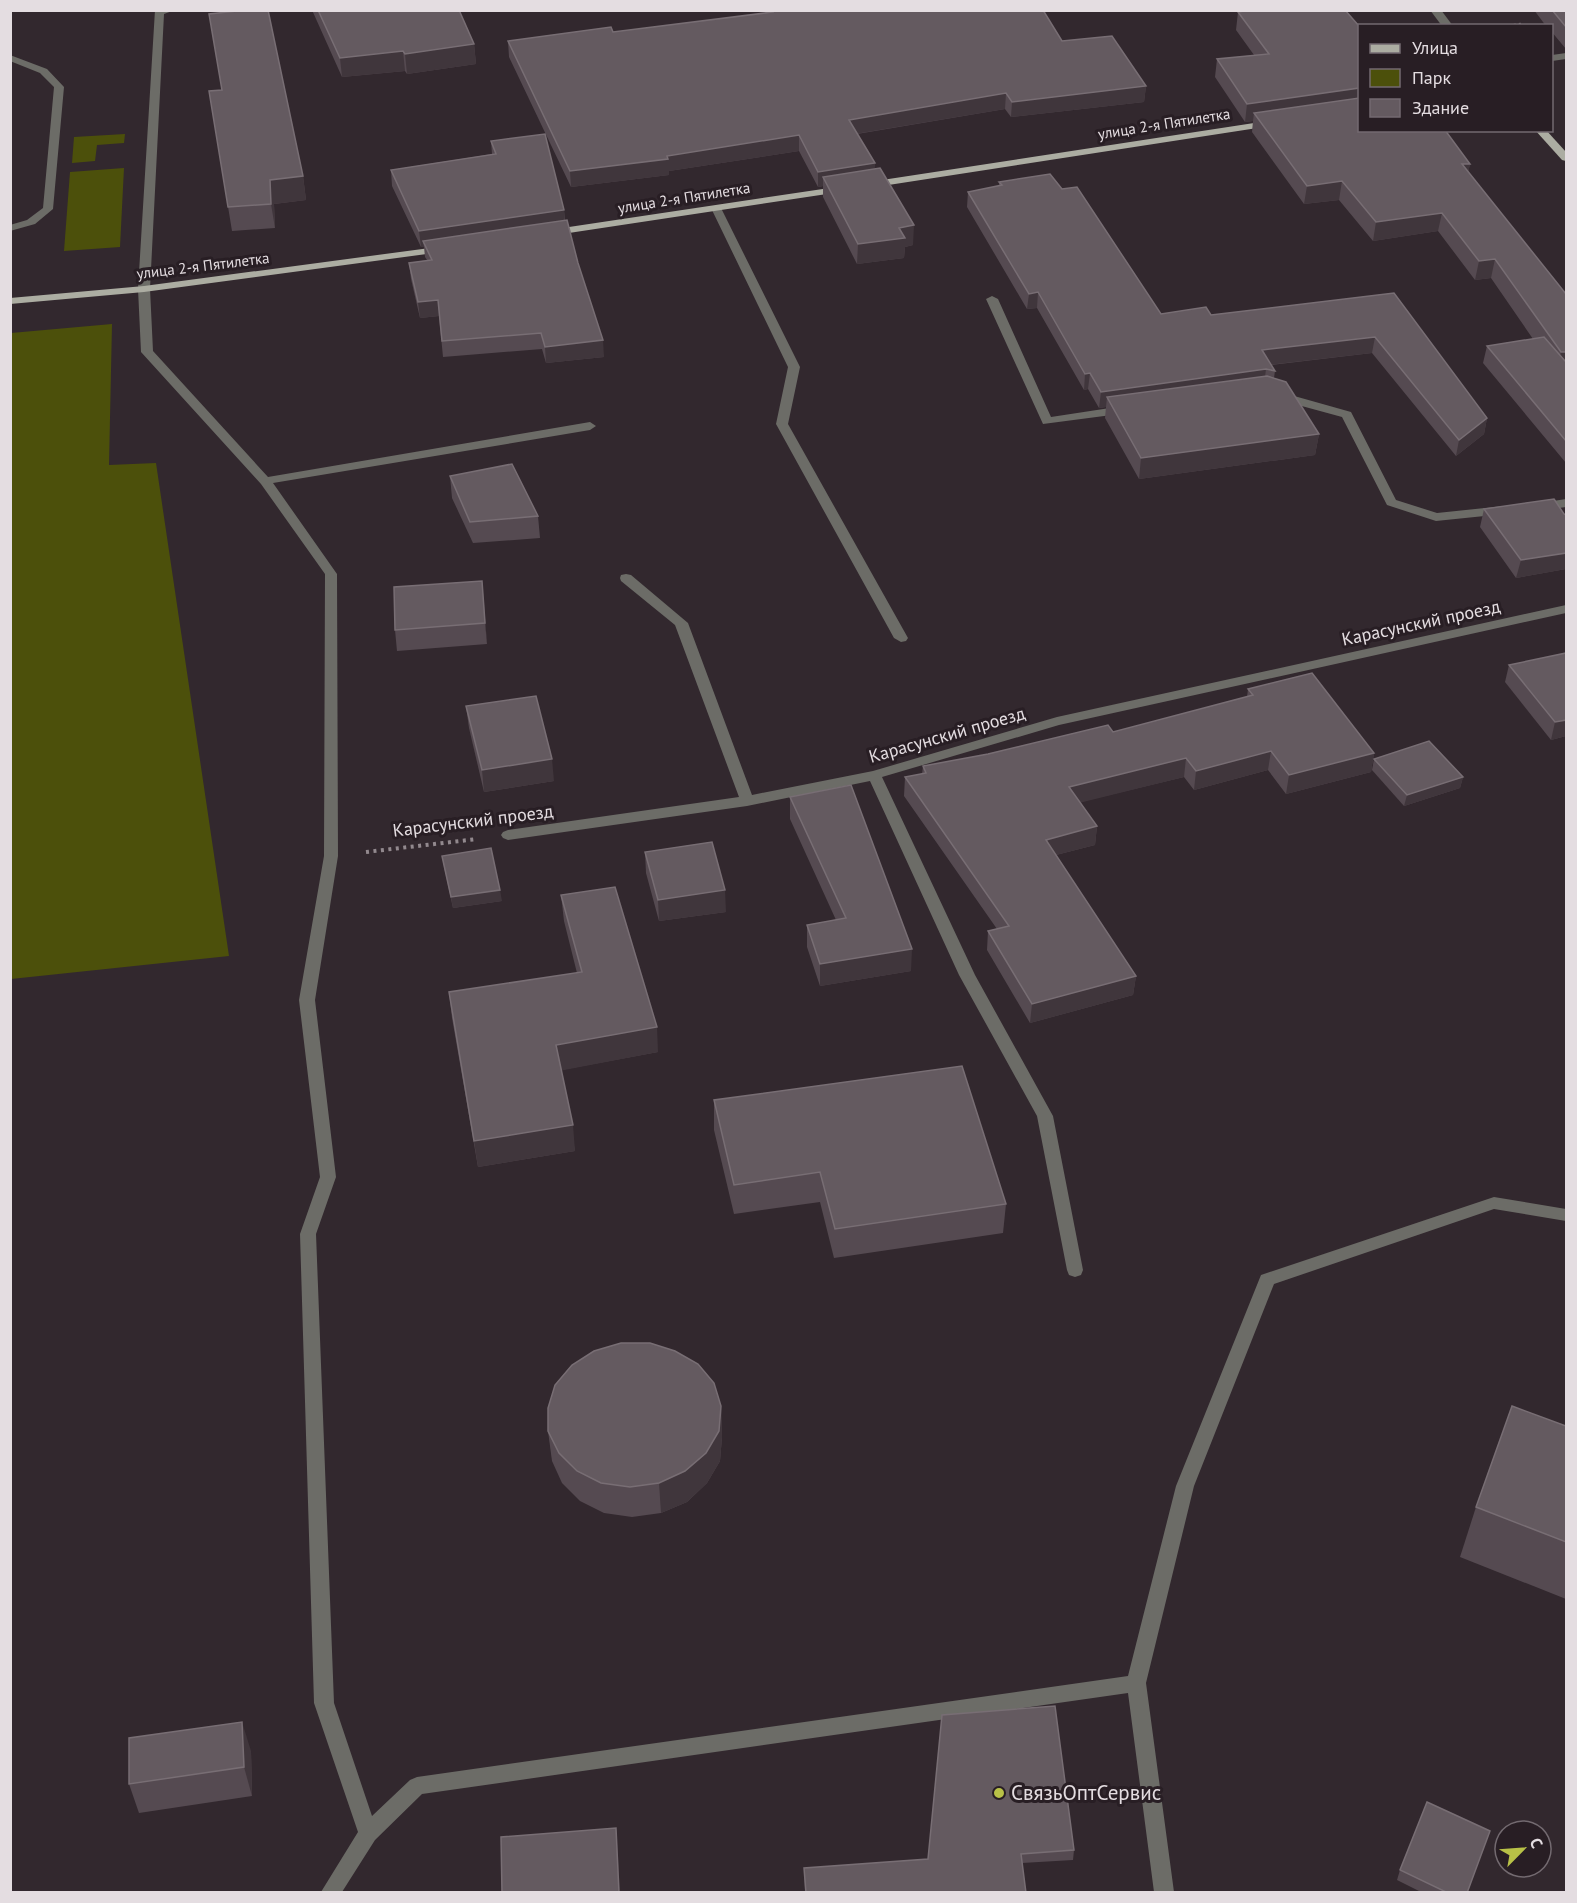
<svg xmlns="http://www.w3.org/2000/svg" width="1577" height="1903" font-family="'PT Sans',sans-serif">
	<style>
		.green { fill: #4c500b }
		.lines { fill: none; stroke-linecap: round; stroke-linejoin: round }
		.path-far1 { stroke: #92898e; stroke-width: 3; stroke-dasharray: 2 3; stroke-linecap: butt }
		.path { stroke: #92898e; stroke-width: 4; stroke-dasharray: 3 4.5; stroke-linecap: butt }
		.minor { fill: #6c6c67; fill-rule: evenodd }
		.major { fill: #acada2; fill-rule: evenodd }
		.wall { fill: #554a51 }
		.shaded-wall { fill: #40363c }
		.building { fill: #645a60; stroke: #786e74; stroke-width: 1.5 }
		.poi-dot { fill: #b8c147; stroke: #281e24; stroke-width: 2 }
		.labels { text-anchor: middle; stroke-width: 6; stroke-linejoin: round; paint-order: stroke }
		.far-street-label { font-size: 15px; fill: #e4dde1; stroke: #281e24 }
		.street-label { font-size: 18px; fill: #e4dde1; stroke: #281e24 }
		.near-poi-label { font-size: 21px; fill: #e4dde1; stroke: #281e24; text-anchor: start }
	</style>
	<rect width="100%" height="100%" fill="#32282e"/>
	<g class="green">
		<polygon points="125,134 124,143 97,145 95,161 72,163 74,137"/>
		<polygon points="124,168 120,247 64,251 70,172"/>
		<polygon points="112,324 109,465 156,463 229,956 11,979 11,333"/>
	</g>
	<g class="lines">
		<polyline class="path-far1" points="1509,26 1522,24"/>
		<polyline class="path" points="366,852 477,839"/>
		<g class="minor">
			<polygon points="155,10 175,10 164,14 150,289 153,351 268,477 590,422 596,426 590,430 273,483 337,574 338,856 315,1000 336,1177 316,1234 334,1703 372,1816 410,1780 417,1777 1128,1676 1176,1486 1261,1275 1494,1197 1566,1209 1566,1221 1494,1209 1274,1284 1194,1486 1146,1683 1174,1892 1154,1892 1128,1693 422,1794 375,1840 342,1892 321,1892 358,1832 314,1703 300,1234 320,1177 299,1000 324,856 325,574 261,484 141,352 138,289"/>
			<polygon points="1430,10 1441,10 1453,26 1442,26"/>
			<polygon points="1566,53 1566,59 1552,61 1552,55"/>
			<polygon points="10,55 47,69 64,87 53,209 35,224 10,231 10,225 27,220 43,208 54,87 40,73 10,61"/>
			<polygon points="716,205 721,208 800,367 788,424 908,638 906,641 901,642 894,638 776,424 788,367 711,208"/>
			<polygon points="992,296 998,299 1051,417 1123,406 1129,410 1127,413 1043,424 986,299"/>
			<polygon points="1280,392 1351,412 1396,500 1437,513 1504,506 1510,510 1504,514 1436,521 1387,505 1342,417 1276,399 1276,393"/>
			<polygon points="1566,499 1566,507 1559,508 1566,518 1566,531 1562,530 1545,505 1547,502"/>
			<polygon points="626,574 631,575 688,623 752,795 873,771 1057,717 1566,605 1566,613 1059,725 882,777 975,975 1053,1116 1083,1270 1081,1275 1075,1277 1069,1275 1067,1270 1037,1116 959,975 870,781 747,806 508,840 503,838 501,835 503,832 508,830 739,797 675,625 621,581 620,578 621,575"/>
		</g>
		<g class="major">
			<polygon points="1273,120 1278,123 1277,125 869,188 864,185 869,182"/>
			<polygon points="1535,130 1546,130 1566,152 1566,161 1562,160"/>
			<polygon points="843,186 848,189 847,191 549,236 543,233 549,230"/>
			<polygon points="445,246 449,247 449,251 144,292 10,304 10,298 144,286"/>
		</g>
	</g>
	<g class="wall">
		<polygon points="312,10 459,10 474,44 476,64 407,74 405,71 342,77"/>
		<polygon points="764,10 1043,10 1062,41 1146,86 1144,102 1011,117 1005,109 857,134 875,163 874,169 913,245 905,247 904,258 857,264 823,197 823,186 818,187 799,151 669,171 669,175 571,187 509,57 508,41 613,32 765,13"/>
		<polygon points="1534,10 1566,10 1566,49 1551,31 1551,26 1546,26"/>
		<polygon points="1238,12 1359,130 1470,164 1468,172 1566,294 1566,463 1483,363 1487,346 1533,339 1491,278 1475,280 1438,231 1373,241 1339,200 1304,204 1252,132 1253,121 1245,122 1215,77 1217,59 1254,55 1236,30"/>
		<polygon points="209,91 303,176 306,200 274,204 275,228 232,231"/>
		<polygon points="491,141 564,210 565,220 604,357 546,363 542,349 443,357 439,316 420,318 411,279 409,263 427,260 425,257 424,247 421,247 392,186 391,170 492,154"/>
		<polygon points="999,182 1062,189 1161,314 1211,315 1394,293 1487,418 1484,434 1456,456 1372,353 1271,365 1275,371 1274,378 1319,434 1315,455 1139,479 1105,418 1106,407 1099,408 1088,389 1084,390 1037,308 1027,309 967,207 968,192 999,186"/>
		<polygon points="450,476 538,516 540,538 473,543 452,498"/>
		<polygon points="1484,509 1566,515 1566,510 1566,569 1516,578 1480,527"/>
		<polygon points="482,581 487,644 397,651 395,630"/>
		<polygon points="1509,665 1566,736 1551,740 1505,682"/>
		<polygon points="1248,689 1374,753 1371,772 1286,794 1268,770 1194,790 1184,777 1080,802 1097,826 1095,845 1056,855 1136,976 1133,995 1030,1023 987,950 988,931 997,929 904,796 905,777 922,774 923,766 1113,732 1247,697"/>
		<polygon points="466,706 554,781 484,792 469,728"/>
		<polygon points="1374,759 1463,777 1460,788 1404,806 1372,770"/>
		<polygon points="790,797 911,971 820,986 807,947 807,925 836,920 790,819"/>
		<polygon points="645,852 726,912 659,921 646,873"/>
		<polygon points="442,856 502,901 453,908 444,867"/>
		<polygon points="561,895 658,1052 561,1070 575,1151 478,1167 452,1018 449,992 577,973 564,921"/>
		<polygon points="714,1100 1006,1204 1003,1233 834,1258 820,1202 734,1214 714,1130"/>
		<polygon points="721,1406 722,1437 720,1461 707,1483 687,1502 661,1513 632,1517 604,1513 580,1501 562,1483 552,1461 548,1431"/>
		<polygon points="1566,1426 1566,1599 1460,1557 1476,1507"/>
		<polygon points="251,1751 252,1796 139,1813 129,1784"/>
		<polygon points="1074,1850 1073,1860 1022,1863 1026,1893 805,1893 804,1868"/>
		<polygon points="1400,1870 1467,1893 1423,1893 1397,1880"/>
	</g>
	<g class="shaded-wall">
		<polygon points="474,44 476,64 407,74 405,54"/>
		<polygon points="403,51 405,71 342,77 340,58"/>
		<polygon points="1146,86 1144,102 1011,117 1012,102"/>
		<polygon points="1359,88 1359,106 1254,113 1253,121 1245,122 1247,104"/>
		<polygon points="1006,93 1005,109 849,135 849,120"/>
		<polygon points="799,135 799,151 669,171 669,175 571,187 570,171"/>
		<polygon points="875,163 874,179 823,177 823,186 818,187 818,172"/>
		<polygon points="1462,164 1470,164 1466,182"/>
		<polygon points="303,176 306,200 274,204 275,228 271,204 270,180"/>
		<polygon points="1342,181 1339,200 1304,204 1307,186"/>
		<polygon points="564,210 565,226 423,241 424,247 421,247 419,231"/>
		<polygon points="1442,213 1438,231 1373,241 1376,222"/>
		<polygon points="914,225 913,245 905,247 904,258 857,264 858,244 899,228"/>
		<polygon points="1495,259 1491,278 1475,280 1479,261"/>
		<polygon points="1038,292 1037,308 1027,309 1029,294"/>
		<polygon points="438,300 439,316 420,318 418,302"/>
		<polygon points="1375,337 1372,353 1260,366 1262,350"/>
		<polygon points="603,340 604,357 546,363 545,347"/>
		<polygon points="1561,352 1566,352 1566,370 1556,372"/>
		<polygon points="1266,369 1264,385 1107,397 1106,407 1099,408 1101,392"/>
		<polygon points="1090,373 1088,389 1084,390 1085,374"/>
		<polygon points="1487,418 1484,434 1456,456 1459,440"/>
		<polygon points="1319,434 1315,455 1139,479 1141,458"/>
		<polygon points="1566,553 1566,569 1516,578 1521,560"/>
		<polygon points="482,581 484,602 487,644 485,623"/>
		<polygon points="1566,720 1566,736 1551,740 1555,722"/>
		<polygon points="1271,751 1268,770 1194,790 1196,771"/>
		<polygon points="1374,753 1371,772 1286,794 1289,775"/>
		<polygon points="1186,758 1184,777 1067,806 1069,787"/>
		<polygon points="552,759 554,781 484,792 482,770"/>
		<polygon points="1463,777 1460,788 1404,806 1407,795"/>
		<polygon points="1097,826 1095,845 1044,858 1046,840"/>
		<polygon points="500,890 502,901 453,908 451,897"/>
		<polygon points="725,890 726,912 659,921 658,900"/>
		<polygon points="912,949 911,971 820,986 820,964"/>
		<polygon points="1136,976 1133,995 1030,1023 1032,1004"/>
		<polygon points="657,1027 658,1052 559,1071 556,1045"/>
		<polygon points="573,1125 575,1151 478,1167 474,1141"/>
		<polygon points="721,1406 722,1437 720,1461 707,1483 687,1502 661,1513 659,1483"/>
		<polygon points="242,1722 251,1751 252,1796 244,1767"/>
		<polygon points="616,1828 618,1856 620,1893 619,1893"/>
	</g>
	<g class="building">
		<polygon points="246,10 268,10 303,176 270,180 271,204 228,207 209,91 222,90 209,14"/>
		<polygon points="318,10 459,10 474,44 405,54 403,51 340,58"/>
		<polygon points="772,10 1043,10 1062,41 1112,36 1146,86 1012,102 1006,93 849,120 875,163 818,172 799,135 667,156 668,159 570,171 508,41 611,27 613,32 773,12"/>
		<polygon points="1250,10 1345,10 1359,26 1359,88 1247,104 1217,59 1269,54 1238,12"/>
		<polygon points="1552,10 1566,10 1566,27"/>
		<polygon points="1359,98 1359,130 1445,130 1470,164 1462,164 1566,294 1566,352 1561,352 1495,259 1479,261 1442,213 1376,222 1342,181 1307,186 1254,113"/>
		<polygon points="545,134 564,210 419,231 391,170 496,154 491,141"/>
		<polygon points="880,168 914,225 899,228 905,238 858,244 823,177"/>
		<polygon points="1050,174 1062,189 1077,187 1161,314 1206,307 1211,315 1394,293 1487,418 1459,440 1375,337 1262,350 1275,371 1266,369 1101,392 1090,373 1085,374 1038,292 1029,294 968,192 1002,185 999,182"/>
		<polygon points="567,220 578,263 603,340 545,347 541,333 442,341 438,300 418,302 409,263 432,260 423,241"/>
		<polygon points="1544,337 1566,362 1566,441 1487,346"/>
		<polygon points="1267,376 1286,382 1319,434 1141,458 1107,397"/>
		<polygon points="512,464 538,516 470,522 450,476"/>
		<polygon points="1554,499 1564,514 1566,515 1566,553 1521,560 1484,509"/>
		<polygon points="482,581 485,623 395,630 394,587"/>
		<polygon points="1566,653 1566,720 1555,722 1509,665"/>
		<polygon points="1312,673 1374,753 1289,775 1271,751 1196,771 1186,758 1069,787 1097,826 1046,840 1136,976 1032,1004 988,931 1009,926 905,777 926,773 923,766 988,754 1108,725 1113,732 1253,695 1248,689"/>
		<polygon points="536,696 552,759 482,770 466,706"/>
		<polygon points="1429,741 1463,777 1407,795 1374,759"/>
		<polygon points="851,785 912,949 820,964 807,925 846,918 790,797"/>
		<polygon points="712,842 725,890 658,900 645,852"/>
		<polygon points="491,848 500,890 451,897 442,856"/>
		<polygon points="615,887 657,1027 556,1045 573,1125 474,1141 449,992 582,972 561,895"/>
		<polygon points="962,1066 1006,1204 835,1229 820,1172 734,1185 714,1100"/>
		<polygon points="621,1343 650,1343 675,1351 698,1364 714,1383 721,1406 719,1431 706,1453 685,1471 659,1483 630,1487 601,1483 577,1471 559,1453 548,1431 548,1408 555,1385 572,1365 594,1351"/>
		<polygon points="1512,1406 1566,1426 1566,1542 1476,1507"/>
		<polygon points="1055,1706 1074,1850 1021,1854 1026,1893 806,1893 804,1868 928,1859 942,1715"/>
		<polygon points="242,1722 244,1767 129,1784 129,1738"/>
		<polygon points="1427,1802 1490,1831 1467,1893 1448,1893 1400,1870"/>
		<polygon points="616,1828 619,1893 502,1893 501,1837"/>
	</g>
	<circle class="poi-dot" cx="999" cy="1793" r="6"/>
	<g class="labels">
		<g class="far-street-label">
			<text transform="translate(1164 124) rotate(-9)" y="5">улица 2-я Пятилетка</text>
			<text transform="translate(684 198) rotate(-9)" y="5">улица 2-я Пятилетка</text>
			<text transform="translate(203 266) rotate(-7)" y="5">улица 2-я Пятилетка</text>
		</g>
		<g class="street-label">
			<text transform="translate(1421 623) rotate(-12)" y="6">Карасунский проезд</text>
			<text transform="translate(947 735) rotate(-16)" y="6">Карасунский проезд</text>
			<text transform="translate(473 821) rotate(-7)" y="6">Карасунский проезд</text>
		</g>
		<g class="near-poi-label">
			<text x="1011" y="1800">СвязьОптСервис</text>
		</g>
	</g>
	<rect width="1577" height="1903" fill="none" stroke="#e4dde1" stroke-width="24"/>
	<rect x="1358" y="24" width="195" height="108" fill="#281e24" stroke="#736a70" stroke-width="1.5"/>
	<rect x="1370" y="44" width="30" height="9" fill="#acada2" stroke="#736a70" stroke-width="1.5"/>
	<text x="1412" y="54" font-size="18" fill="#e4dde1">Улица</text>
	<rect x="1370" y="69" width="30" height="18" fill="#4c500b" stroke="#736a70" stroke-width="1.5"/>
	<text x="1412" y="84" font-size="18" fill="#e4dde1">Парк</text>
	<rect x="1370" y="99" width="30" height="18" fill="#645a60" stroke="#736a70" stroke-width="1.5"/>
	<text x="1412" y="114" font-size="18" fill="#e4dde1">Здание</text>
	<g transform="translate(1523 1849) rotate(65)"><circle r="28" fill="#281e24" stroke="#736a70" stroke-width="1.5"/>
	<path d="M0-4.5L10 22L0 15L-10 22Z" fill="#b8c147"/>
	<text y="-9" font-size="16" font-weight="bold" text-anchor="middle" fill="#e4dde1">С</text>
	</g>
</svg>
